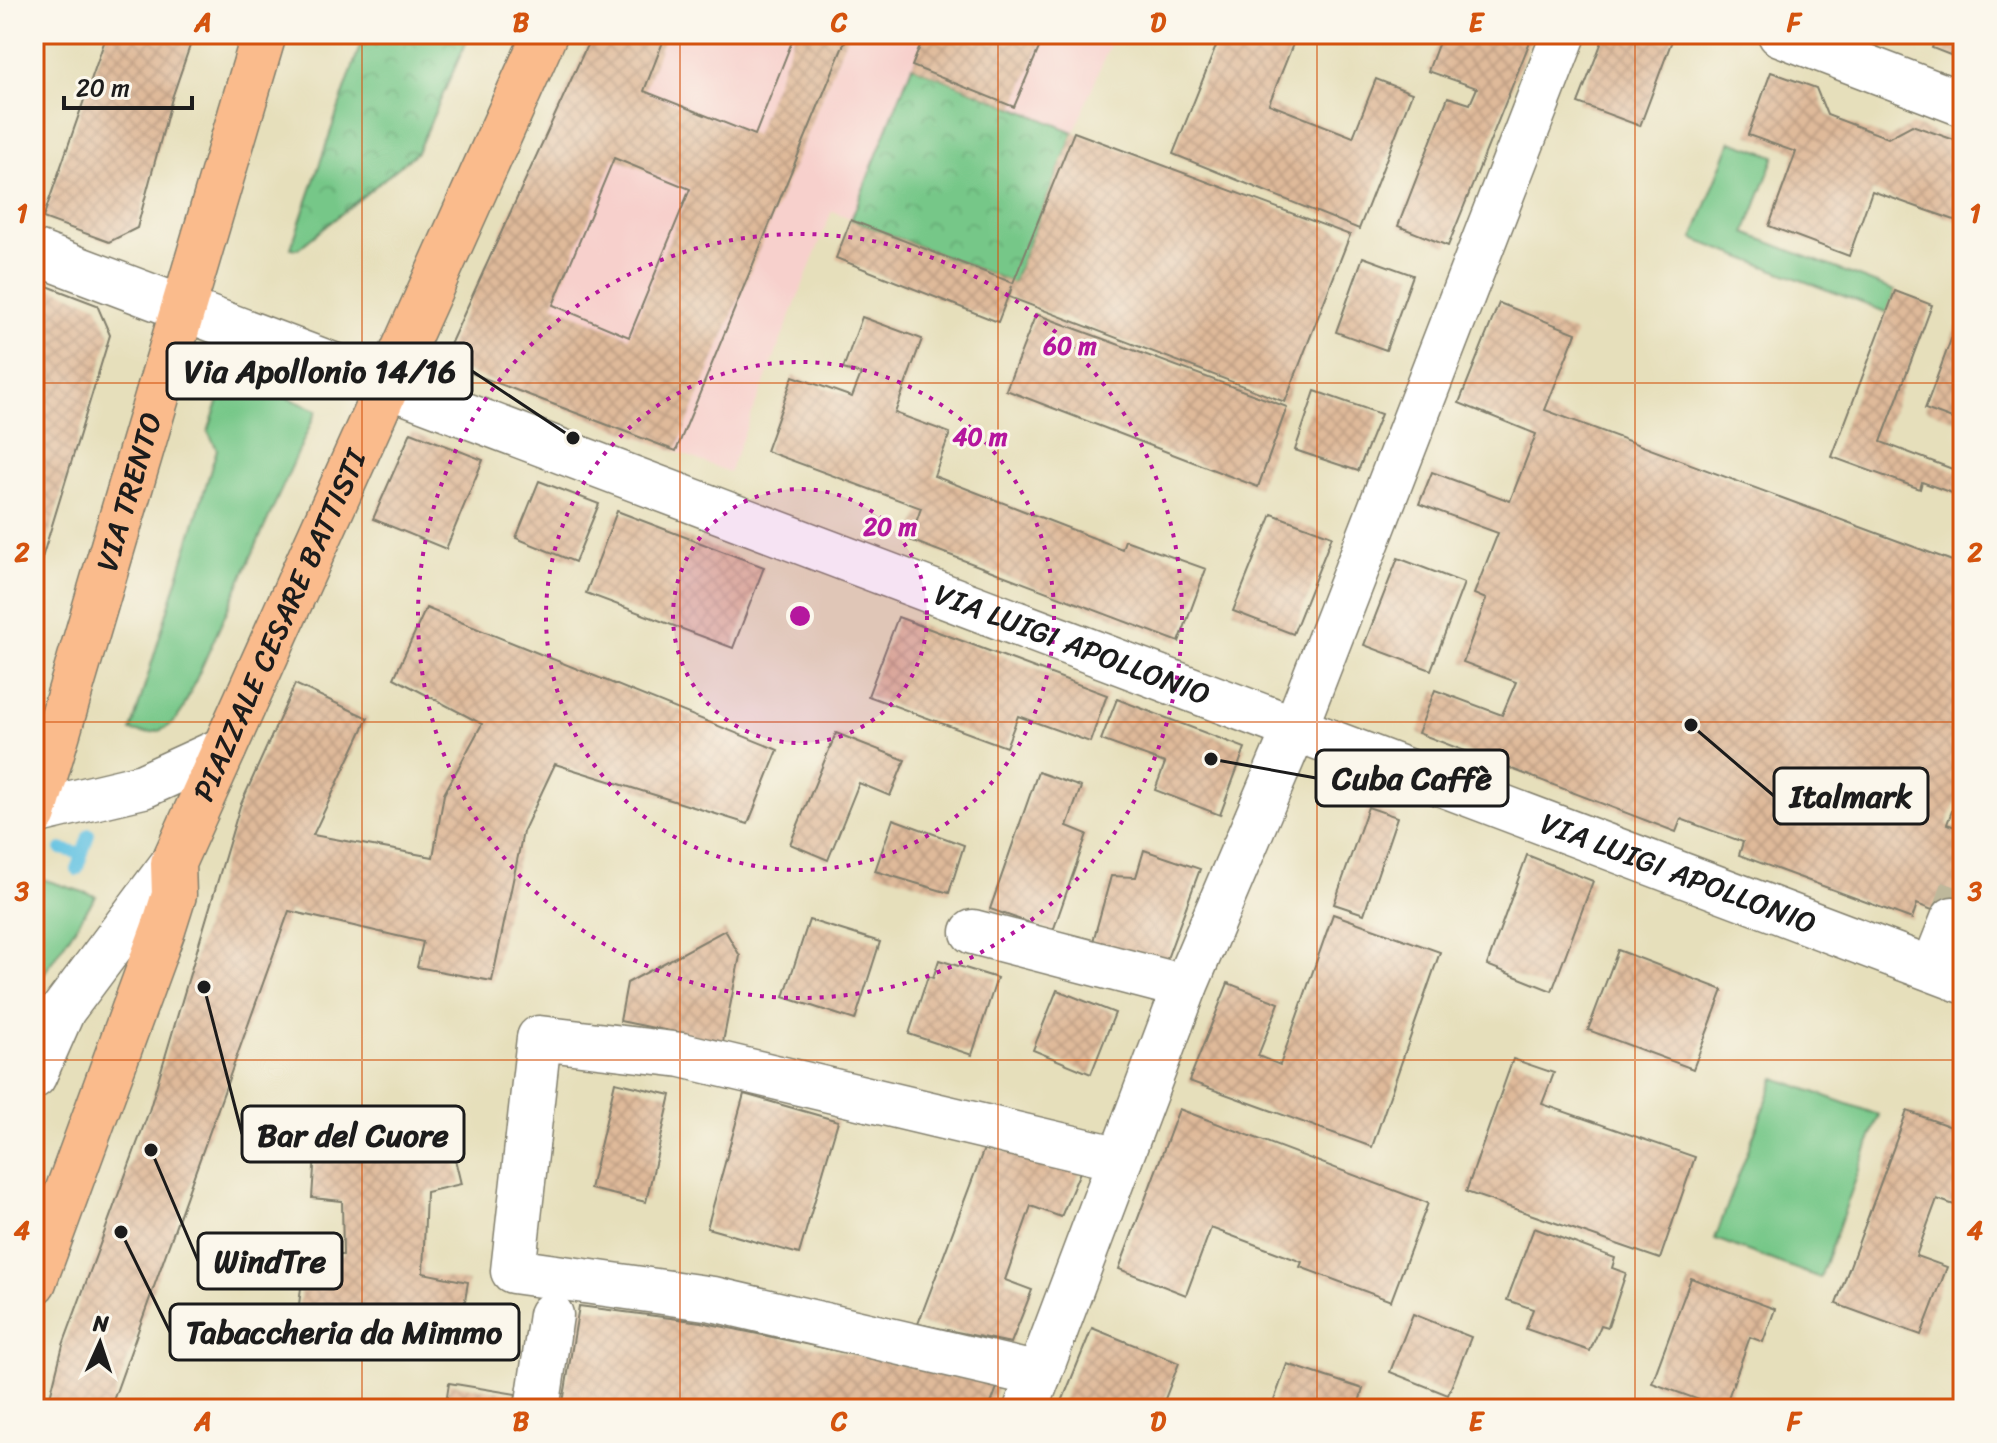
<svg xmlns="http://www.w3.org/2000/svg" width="1997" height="1443" font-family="Sriracha,sans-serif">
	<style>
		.built { fill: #f7d0cc }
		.grass { fill: #76c788; stroke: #497252; stroke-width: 2 }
		.park { fill: url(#park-crowns); stroke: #497252; stroke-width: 2 }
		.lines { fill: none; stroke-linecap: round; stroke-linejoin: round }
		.stream { stroke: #64c2e2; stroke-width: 12 }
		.building { fill: url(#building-cross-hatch); fill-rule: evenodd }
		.minor-tunnel { stroke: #beb89b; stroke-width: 44; stroke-dasharray: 44 22; stroke-linecap: butt }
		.minor-casing { stroke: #817e6c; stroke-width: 47 }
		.major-casing { stroke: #817e6c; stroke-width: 47 }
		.minor { stroke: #fff; stroke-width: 44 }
		.major { stroke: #fabb8c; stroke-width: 44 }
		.grid { fill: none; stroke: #d4530e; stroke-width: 2; stroke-opacity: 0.55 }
		.ring { fill: none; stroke: #b5179e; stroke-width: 4; stroke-dasharray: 4 8 }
		.labels { text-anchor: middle; stroke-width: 6; stroke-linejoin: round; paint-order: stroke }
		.street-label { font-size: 30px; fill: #1c1c1c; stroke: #fbf7ec }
		.centre { fill: #b5179e; stroke: #fbf7ec; stroke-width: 4 }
		.ring-label { font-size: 24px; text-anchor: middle; font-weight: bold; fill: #b5179e; stroke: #fbf7ec; stroke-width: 6; stroke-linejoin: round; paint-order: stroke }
		.leader { fill: none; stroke: #1c1c1c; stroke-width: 3 }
		.callout-dot { fill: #1c1c1c; stroke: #fbf7ec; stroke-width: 3 }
		.callout { fill: #fbf7ec; stroke: #1c1c1c; stroke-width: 3 }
		.callout-label { font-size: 32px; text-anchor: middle; font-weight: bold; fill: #1c1c1c }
		.neatline { fill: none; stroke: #d4530e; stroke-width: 3 }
		.grid-label { font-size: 26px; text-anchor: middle; font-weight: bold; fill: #d4530e }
	</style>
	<defs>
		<pattern id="park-crowns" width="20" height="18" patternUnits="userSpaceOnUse" patternTransform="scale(2)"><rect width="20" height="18" fill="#76c788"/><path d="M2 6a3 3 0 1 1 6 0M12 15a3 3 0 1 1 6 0" fill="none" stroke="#66aa75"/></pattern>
		<pattern id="building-cross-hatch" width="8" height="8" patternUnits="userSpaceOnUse" patternTransform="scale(2)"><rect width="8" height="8" fill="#dfba9a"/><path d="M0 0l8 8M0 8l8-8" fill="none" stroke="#bf9f84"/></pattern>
	</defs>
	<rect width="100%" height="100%" fill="#fbf7ec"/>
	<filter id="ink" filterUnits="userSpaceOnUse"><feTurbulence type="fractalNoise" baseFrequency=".0125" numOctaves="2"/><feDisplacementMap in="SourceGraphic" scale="16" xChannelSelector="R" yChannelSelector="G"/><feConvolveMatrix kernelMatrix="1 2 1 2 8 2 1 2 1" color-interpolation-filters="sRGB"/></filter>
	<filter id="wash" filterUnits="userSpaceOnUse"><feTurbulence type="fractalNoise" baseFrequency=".006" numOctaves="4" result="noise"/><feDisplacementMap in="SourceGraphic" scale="32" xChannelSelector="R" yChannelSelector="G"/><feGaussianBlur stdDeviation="1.8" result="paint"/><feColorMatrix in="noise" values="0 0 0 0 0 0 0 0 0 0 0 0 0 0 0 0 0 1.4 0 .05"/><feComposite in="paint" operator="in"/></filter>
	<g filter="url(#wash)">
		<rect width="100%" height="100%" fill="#e6dfbb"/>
		<polygon class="built" points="592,34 1114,34 1013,283 832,211 729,472 442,362"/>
		<g class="grass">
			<polygon points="1731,141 1775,156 1745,233 1895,291 1888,313 1693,239"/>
			<path d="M234,376L317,410L182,711C170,731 154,736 131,731L217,449L208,432L226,379Z"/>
			<polygon points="42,879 96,896 39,981 34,980 34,907"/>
			<polygon points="1775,1078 1879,1115 1820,1278 1715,1239"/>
		</g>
		<g class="park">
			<polygon points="364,34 470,34 417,152 298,249 291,248"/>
			<polygon points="912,66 1074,132 1013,283 851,220"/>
		</g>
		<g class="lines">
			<g class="stream">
				<polyline points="61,849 82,854"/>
				<polyline points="77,870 89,834"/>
			</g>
		</g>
		<g id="blocks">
			<g class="building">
				<polygon points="107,34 194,34 172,98 137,228 109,242 43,218"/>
				<path d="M592,34H666L644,91L755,135L795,34H848L676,451L442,362ZM614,158L690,189L629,337L553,305Z"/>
				<polygon points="925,34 1045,34 1014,107 912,66"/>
				<polygon points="1221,34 1297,34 1269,104 1353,137 1376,79 1412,93 1359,229 1173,154"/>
				<polygon points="1442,34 1533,34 1448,246 1398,226 1448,97 1470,104 1477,88 1428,71"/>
				<polygon points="1605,34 1674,35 1640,126 1578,103"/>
				<polygon points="1936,34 1963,34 1963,60 1932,48"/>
				<polygon points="1771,72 1816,88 1827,115 1888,138 1912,125 1963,143 1963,223 1872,191 1849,256 1769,226 1796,152 1748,135"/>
				<polygon points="1074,132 1350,235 1285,402 1009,297 1012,286 998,322 836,258 851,220 1013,283"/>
				<polygon points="1363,257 1413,275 1386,350 1336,332"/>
				<polygon points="34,281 97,305 110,335 35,581"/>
				<polygon points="1895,291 1932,305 1881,442 1963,473 1963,497 1922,482 1920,489 1832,457"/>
				<polygon points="1499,303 1576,333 1545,410 1963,565 1963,782 1947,824 1963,830 1963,922 1917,904 1912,919 1739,855 1743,842 1681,819 1676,832 1418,733 1435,690 1502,715 1516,682 1463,662 1486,599 1474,594 1498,533 1419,504 1432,472 1510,501 1536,434 1459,403"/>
				<polygon points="1036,314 1287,407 1258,487 1006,390"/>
				<polygon points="862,317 922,339 895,413 950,433 934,476 1122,549 1125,540 1206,569 1179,642 910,540 921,508 766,451 793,376 852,397 861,374 843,369"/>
				<polygon points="1956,326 1963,329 1963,423 1925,409"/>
				<polygon points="1315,391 1381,414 1358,471 1295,450"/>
				<polygon points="411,432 483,460 446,549 373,519"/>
				<polygon points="539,481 599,504 575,562 516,538"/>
				<polygon points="617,511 764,567 733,648 586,593"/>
				<polygon points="1272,514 1332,536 1293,634 1233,611"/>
				<polygon points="1398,558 1464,583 1431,670 1364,645"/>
				<polygon points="426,608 778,750 748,824 555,764 523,832 492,981 417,967 423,942 289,911 110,1409 47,1409 63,1345 149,1111 240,806 295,684 368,718 313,835 433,857 444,794 482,724 394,678"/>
				<polygon points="898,617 1107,695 1090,742 1018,716 1006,747 868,696"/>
				<polygon points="1117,699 1245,748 1220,815 1155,790 1165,763 1101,740"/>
				<polygon points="836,733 905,760 890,796 859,783 828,860 790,844"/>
				<polygon points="1038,772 1081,787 1067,826 1087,834 1053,931 990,909"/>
				<polygon points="1368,807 1397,817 1364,914 1334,904"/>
				<polygon points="893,819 964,845 949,893 875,871"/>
				<polygon points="1144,850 1200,869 1165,964 1092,945 1111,876 1136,877"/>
				<polygon points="1527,855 1593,881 1552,991 1487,965"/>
				<polygon points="1333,914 1440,952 1372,1147 1189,1081 1228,983 1279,1003 1258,1056 1280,1065"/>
				<polygon points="809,920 880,942 855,1020 784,997"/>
				<polygon points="725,930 740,956 723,1042 620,1021 627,983"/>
				<polygon points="1618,950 1723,990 1693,1069 1588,1030"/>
				<polygon points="939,960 997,978 972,1055 909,1034 928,976 933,978"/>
				<polygon points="1057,990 1115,1013 1091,1074 1033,1050"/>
				<polygon points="1513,1059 1554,1073 1542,1104 1695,1157 1660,1259 1466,1192"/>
				<polygon points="615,1082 671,1095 646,1202 590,1189"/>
				<polygon points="744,1094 838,1121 799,1254 707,1228"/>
				<polygon points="1179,1109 1428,1203 1391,1301 1300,1267 1302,1262 1211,1228 1186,1295 1119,1269"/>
				<polygon points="1907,1111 1957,1129 1963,1115 1963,1208 1937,1199 1916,1256 1947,1267 1921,1335 1836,1304"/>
				<polygon points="447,1126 461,1184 426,1192 423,1273 468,1282 459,1338 298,1313 305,1255 343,1255 342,1201 312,1198 315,1153"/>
				<polygon points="985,1146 1080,1172 1061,1217 1031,1206 1005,1280 1032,1290 1011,1343 918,1324"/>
				<polygon points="1534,1228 1615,1258 1612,1268 1626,1273 1608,1327 1601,1325 1590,1351 1526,1329 1533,1309 1507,1300"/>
				<polygon points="1691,1278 1775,1309 1763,1342 1750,1337 1724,1409 1652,1383"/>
				<polygon points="579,1306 701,1322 998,1385 989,1409 562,1409"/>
				<polygon points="1413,1314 1471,1337 1448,1395 1390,1372"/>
				<polygon points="1092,1328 1179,1363 1161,1409 1059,1409"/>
				<polygon points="1287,1364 1363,1389 1357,1409 1271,1409"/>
				<polygon points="449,1383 516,1394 514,1409 445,1409"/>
				<polygon points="1613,1403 1630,1409 1611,1409"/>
			</g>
		</g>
	</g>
	<g filter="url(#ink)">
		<use href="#blocks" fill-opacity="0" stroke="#817e6c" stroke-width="2"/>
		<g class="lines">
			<polyline class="minor-tunnel" points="1953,919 1963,889"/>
			<defs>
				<g id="minor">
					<polyline points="1780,34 1963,104"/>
					<path id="s1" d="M34,252L1963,981"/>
					<polyline points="34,812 143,786 224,749"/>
					<polyline points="973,932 1185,987"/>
					<polyline points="1933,969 1953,919"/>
					<polyline points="34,1076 63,1010 173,863"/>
					<polyline points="1039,1375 713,1299 513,1271 539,1038 682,1055 1120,1159"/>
					<polyline points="537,1409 551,1315"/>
					<polyline points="1026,1409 1185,987 1296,726 1564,34"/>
				</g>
				<g id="major">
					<path id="s2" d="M34,814L264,34"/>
					<path id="s3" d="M34,1282L163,930L174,895L173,863L545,34"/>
				</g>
			</defs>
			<use href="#minor" class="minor-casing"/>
			<use href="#major" class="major-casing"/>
			<use href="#minor" class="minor"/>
			<use href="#major" class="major"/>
		</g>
	</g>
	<path class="grid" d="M362,34V1409M680,34V1409M998,34V1409M1317,34V1409M1635,34V1409M34,383H1963M34,722H1963M34,1060H1963"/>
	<circle cx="800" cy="616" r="127" fill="#b5179e" fill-opacity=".12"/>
	<g class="ring">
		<circle cx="800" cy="616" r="127"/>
		<circle cx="800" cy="616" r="254"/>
		<circle cx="800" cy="616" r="382"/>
	</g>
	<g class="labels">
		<g class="street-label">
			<text dy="10" stroke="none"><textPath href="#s2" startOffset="336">VIA TRENTO</textPath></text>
			<text dy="10" stroke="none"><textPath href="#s3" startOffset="704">PIAZZALE CESARE BATTISTI</textPath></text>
			<text dy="10" stroke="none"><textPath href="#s1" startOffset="1110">VIA LUIGI APOLLONIO</textPath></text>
			<text dy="10" stroke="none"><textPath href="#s1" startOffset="1758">VIA LUIGI APOLLONIO</textPath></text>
		</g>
	</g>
	<circle cx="800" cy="616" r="12" class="centre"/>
	<g class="ring-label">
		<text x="1070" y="354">60 m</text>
		<text x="980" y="445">40 m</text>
		<text x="890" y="535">20 m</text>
	</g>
	<path class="leader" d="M573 438L472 371M1211 759L1316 778M1691 725L1774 796M204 987L242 1134M151 1150L198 1261M121 1232L170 1332"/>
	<g class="callout-dot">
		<circle cx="573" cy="438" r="8"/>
		<circle cx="1211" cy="759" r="8"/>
		<circle cx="1691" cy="725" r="8"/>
		<circle cx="204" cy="987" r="8"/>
		<circle cx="151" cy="1150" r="8"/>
		<circle cx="121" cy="1232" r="8"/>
	</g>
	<g class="callout">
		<rect x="167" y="343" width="305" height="56" rx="8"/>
		<rect x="1316" y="750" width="192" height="56" rx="8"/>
		<rect x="1774" y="768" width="154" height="56" rx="8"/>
		<rect x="242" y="1106" width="222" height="56" rx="8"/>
		<rect x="198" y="1233" width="144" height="56" rx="8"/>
		<rect x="170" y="1304" width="349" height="56" rx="8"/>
	</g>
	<g class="callout-label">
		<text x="320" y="382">Via Apollonio 14/16</text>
		<text x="1412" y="789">Cuba Caffè</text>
		<text x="1851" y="807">Italmark</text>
		<text x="353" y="1146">Bar del Cuore</text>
		<text x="270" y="1272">WindTre</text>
		<text x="344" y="1343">Tabaccheria da Mimmo</text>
	</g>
	<rect width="1997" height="1443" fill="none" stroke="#fbf7ec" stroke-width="88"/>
	<g transform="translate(100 1343) rotate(3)" stroke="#fbf7ec" stroke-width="6" paint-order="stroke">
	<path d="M0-6L14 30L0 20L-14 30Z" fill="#1c1c1c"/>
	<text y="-12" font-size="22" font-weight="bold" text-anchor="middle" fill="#1c1c1c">N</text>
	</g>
	<path d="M64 96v12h128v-12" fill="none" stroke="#1c1c1c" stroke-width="4"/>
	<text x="76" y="96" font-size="24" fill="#1c1c1c" stroke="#fbf7ec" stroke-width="6" paint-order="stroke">20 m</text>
	<rect x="44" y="44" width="1909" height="1355" class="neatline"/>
	<g class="grid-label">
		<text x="203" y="31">A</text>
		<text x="521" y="31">B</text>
		<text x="839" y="31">C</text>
		<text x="1158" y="31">D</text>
		<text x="1476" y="31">E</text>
		<text x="1794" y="31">F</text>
		<text x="22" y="222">1</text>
		<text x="1975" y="222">1</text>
		<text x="22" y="561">2</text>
		<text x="1975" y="561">2</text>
		<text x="22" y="900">3</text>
		<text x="1975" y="900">3</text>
		<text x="22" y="1239">4</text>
		<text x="1975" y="1239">4</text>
		<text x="203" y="1430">A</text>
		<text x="521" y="1430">B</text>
		<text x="839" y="1430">C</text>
		<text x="1158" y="1430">D</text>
		<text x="1476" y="1430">E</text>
		<text x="1794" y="1430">F</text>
	</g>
</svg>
